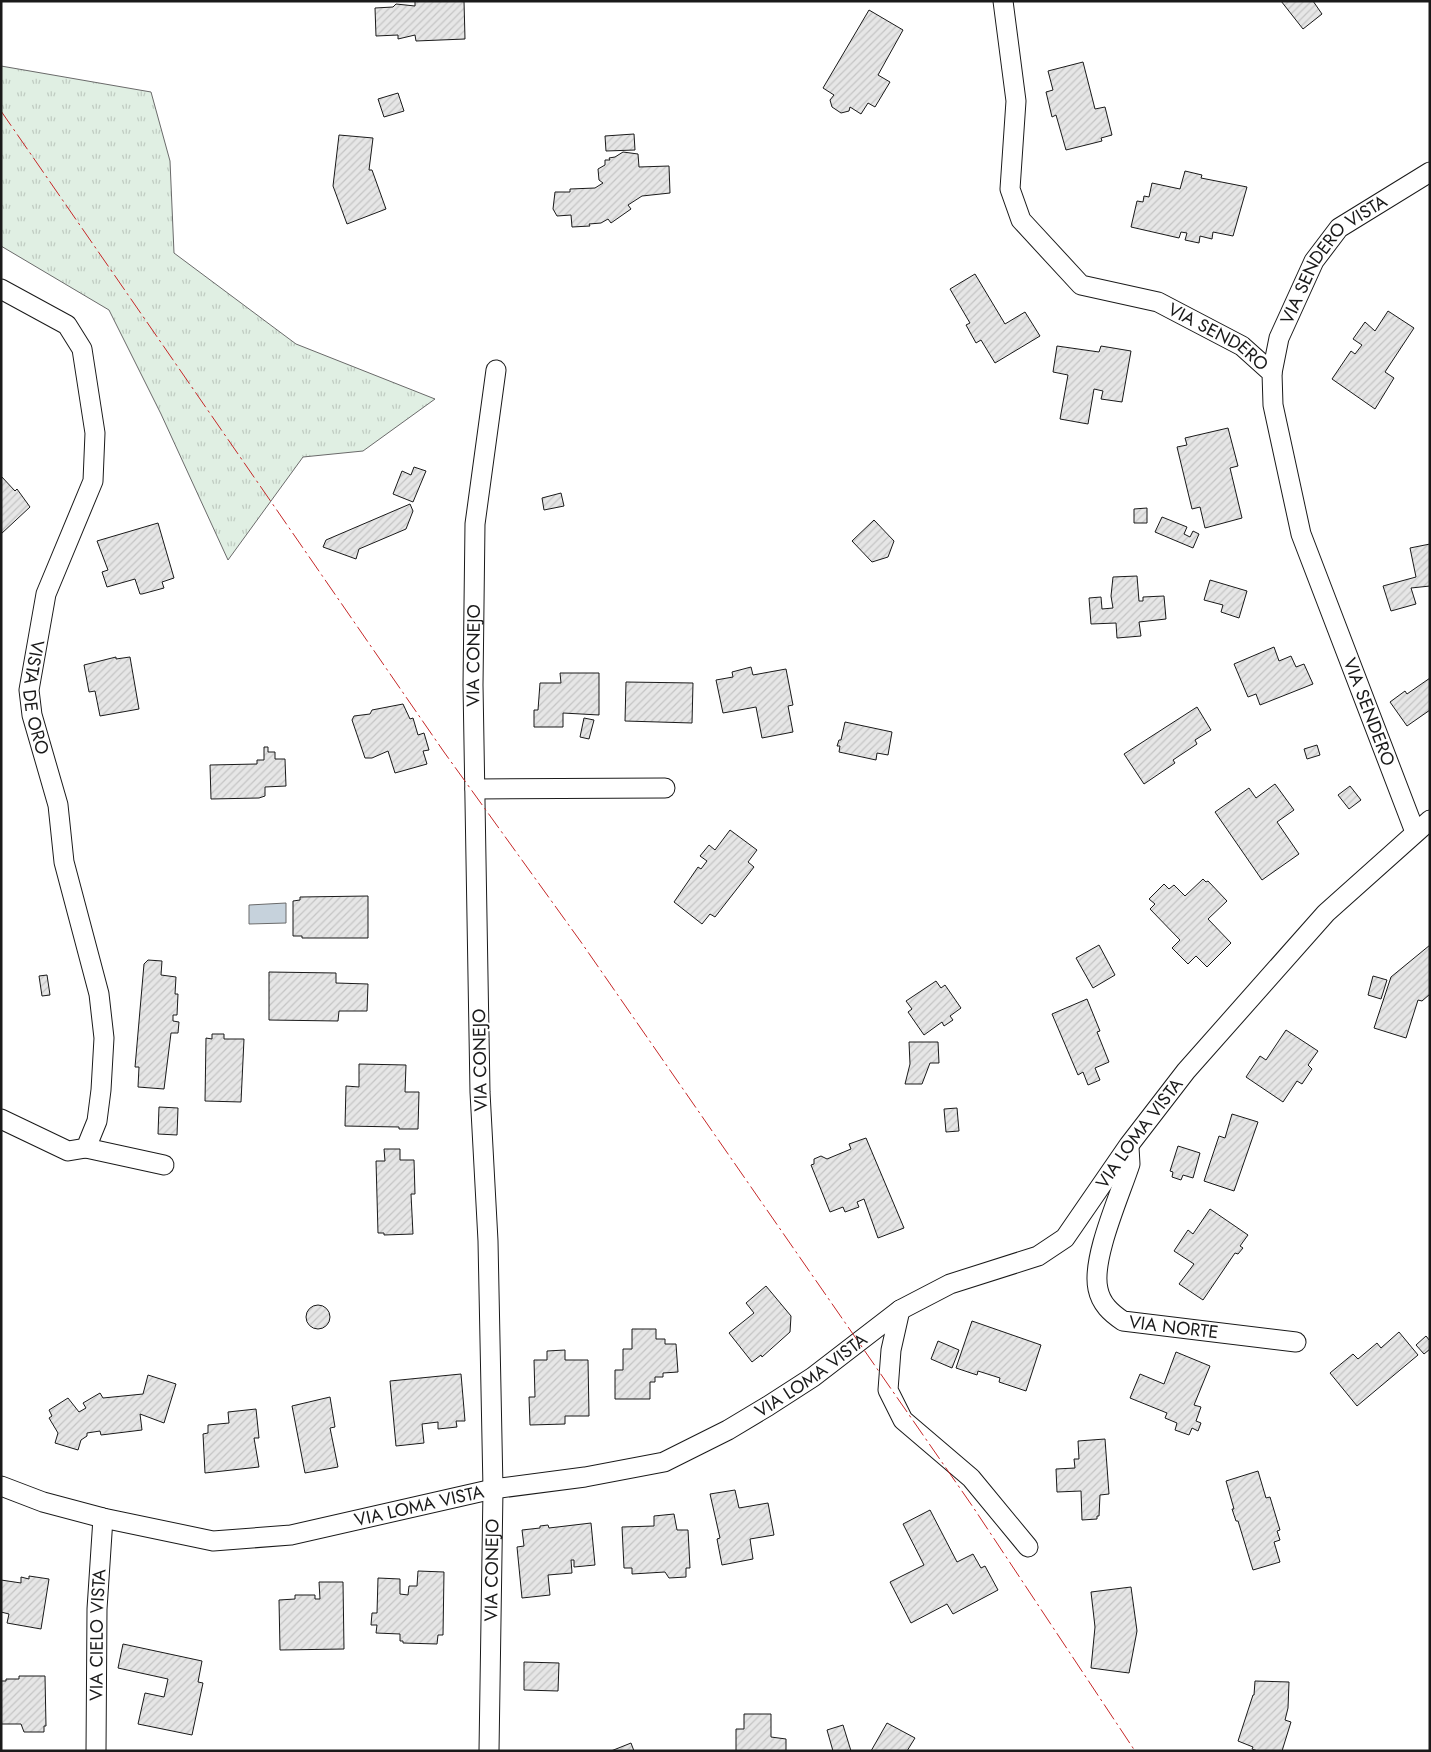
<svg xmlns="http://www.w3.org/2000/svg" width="1431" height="1752" font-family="Jost,sans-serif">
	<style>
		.grass { fill: url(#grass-tufts); stroke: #6a6a6a }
		.water { fill: #c6d2dc; stroke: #6a6a6a }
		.building { fill: url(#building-hatch); stroke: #1a1a1a }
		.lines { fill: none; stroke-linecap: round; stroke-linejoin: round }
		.street-casing { stroke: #1a1a1a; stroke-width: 21 }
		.street { stroke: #fff; stroke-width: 19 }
		.power { stroke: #c62828; stroke-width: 1; stroke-dasharray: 18 4 2.5 4; stroke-linecap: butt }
		.labels { text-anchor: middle; stroke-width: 4; stroke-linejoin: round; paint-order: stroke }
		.street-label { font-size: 18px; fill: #1a1a1a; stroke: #fff }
	</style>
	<defs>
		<pattern id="grass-tufts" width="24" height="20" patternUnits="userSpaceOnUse" patternTransform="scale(1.25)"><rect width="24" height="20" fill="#e0efe3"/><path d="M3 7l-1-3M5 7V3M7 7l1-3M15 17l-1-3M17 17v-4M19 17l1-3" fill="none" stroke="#c0ccc2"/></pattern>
		<pattern id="building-hatch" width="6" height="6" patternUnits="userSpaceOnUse" patternTransform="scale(1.25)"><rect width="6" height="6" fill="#e6e6e6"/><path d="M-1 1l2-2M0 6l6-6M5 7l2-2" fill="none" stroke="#c5c5c5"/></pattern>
	</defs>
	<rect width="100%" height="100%" fill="#fff"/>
	<polygon class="grass" points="1,66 151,92 170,161 174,253 296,344 435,399 363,451 303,457 228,560 161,414 109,310 1,246"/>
	<polygon class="water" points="286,903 286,923 249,924 249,905"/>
	<g class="building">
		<polygon points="415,1 464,1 465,39 416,41 415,35 398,39 398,35 376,36 375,8 393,7 396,4 415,6"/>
		<polygon points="1281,1 1313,1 1322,14 1303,29"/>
		<polygon points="869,10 903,30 878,75 890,82 875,107 868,103 861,114 850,107 849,111 841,113 832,107 830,100 834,95 823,88"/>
		<polygon points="1083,62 1095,109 1105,107 1112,135 1101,138 1102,141 1066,150 1056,115 1052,117 1046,92 1053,90 1048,71"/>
		<polygon points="398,93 404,111 384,117 378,99"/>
		<polygon points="634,134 635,150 606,151 605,136"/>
		<polygon points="339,135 373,138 369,170 372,170 386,209 347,224 333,186"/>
		<polygon points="623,152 638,154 639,167 669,166 670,193 642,196 628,205 631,209 611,223 608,219 601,223 589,224 590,226 572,227 571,215 557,216 553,209 555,192 570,192 570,189 595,188 603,183 599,180 598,169 605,165 605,160 610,160 609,158 615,157"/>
		<polygon points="1185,171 1202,175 1201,178 1247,187 1233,236 1213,232 1212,239 1200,236 1199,243 1185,240 1187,233 1181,232 1179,238 1131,227 1137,201 1143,202 1144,196 1149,197 1152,183 1180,189"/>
		<polygon points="975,274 1005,324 1025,312 1040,336 995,363 981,340 976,343 966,325 970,323 950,289"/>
		<polygon points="1388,311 1414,328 1385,372 1394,378 1375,409 1332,379 1351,351 1355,354 1362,345 1353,339 1365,322 1375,331"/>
		<polygon points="1057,346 1099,352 1101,346 1131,351 1122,402 1101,399 1103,391 1094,389 1088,424 1060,419 1068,375 1053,372"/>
		<polygon points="1228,428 1238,466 1230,468 1242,518 1205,528 1200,507 1192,509 1177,447 1187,445 1185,438"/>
		<polygon points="414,467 426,471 413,502 393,494 402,471 411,475"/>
		<polygon points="1,476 15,491 17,489 30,507 1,534"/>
		<polygon points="561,493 564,506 544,510 542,498"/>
		<polygon points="410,504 413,511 406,529 359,549 356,559 323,547 326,540"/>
		<polygon points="1147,508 1147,523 1134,523 1134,509"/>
		<polygon points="1162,517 1187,527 1184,534 1190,537 1193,531 1199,534 1193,548 1155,532"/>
		<polygon points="874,520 894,541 888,557 872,562 852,541"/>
		<polygon points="158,523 174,578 162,582 164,588 142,594 140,594 135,579 107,587 102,572 108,570 97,541"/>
		<polygon points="1430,544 1430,586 1411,588 1416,604 1391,611 1383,586 1416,577 1410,548"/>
		<polygon points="1137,576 1139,601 1143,601 1143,597 1164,596 1166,619 1139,622 1141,636 1117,638 1116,623 1091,624 1089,598 1101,597 1102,609 1113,608 1111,596 1113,577"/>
		<polygon points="1210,580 1247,591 1239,618 1221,612 1223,605 1204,600"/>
		<polygon points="1274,647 1279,661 1291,656 1296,667 1304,664 1313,684 1260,705 1256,694 1248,697 1234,664"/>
		<polygon points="116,657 116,659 130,657 139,709 100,716 95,691 89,692 84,665"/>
		<polygon points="751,667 753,675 786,669 793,705 788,706 793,732 762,738 756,707 723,713 716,680 733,677 732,672"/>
		<polygon points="560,673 599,673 599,715 563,713 563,727 534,727 534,710 538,710 540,683 561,683"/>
		<polygon points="1430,678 1430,710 1407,726 1390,702 1405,691 1407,694"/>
		<polygon points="626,682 693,683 692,723 625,721"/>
		<polygon points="403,704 410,719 413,718 418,735 424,733 429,750 423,751 427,764 395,773 388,751 372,758 365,758 352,720 354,716 370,714 372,710"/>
		<polygon points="1197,707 1211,730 1195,740 1197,744 1173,760 1175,763 1144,784 1124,754"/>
		<polygon points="584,718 594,720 589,739 580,737"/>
		<polygon points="845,722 892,732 888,755 877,753 876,760 839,752 840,746 837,746 839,740 841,740"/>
		<polygon points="1317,745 1320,755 1307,759 1304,749"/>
		<polygon points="264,747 268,747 268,752 275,752 275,759 285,759 286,786 265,787 265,796 259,798 211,799 210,765 257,764 257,760 264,760"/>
		<polygon points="1275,784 1294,810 1277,822 1299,854 1262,880 1215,812 1249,788 1256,798"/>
		<polygon points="1350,786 1361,800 1349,809 1338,795"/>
		<polygon points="730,830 757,850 748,862 754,867 715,917 710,914 702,924 674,902 698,867 701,869 707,861 700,856 709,845 715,850"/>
		<polygon points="1203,879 1206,882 1208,881 1227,901 1208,919 1231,943 1207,967 1196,956 1188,964 1172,948 1180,940 1150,909 1155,904 1149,899 1164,884 1169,889 1174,885 1185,896"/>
		<polygon points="368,896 368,938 302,938 302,936 293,936 293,901 300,900 300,897"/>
		<polygon points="1099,945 1115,975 1093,988 1076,958"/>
		<polygon points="1430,945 1430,994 1422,1001 1418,1000 1406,1038 1374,1028 1391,977"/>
		<polygon points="148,960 162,961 161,975 176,977 175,994 178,994 177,1015 173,1015 173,1021 179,1022 178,1033 171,1033 164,1089 138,1087 139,1067 135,1067 136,1056 144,964"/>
		<polygon points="269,972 336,973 336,983 368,984 367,1011 339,1011 338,1021 269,1020"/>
		<polygon points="47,975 50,995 42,996 39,976"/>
		<polygon points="1373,976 1387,980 1381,999 1368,995"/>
		<polygon points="936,981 941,988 945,985 961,1008 950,1016 953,1020 944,1026 942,1022 924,1035 908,1012 912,1009 906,1001"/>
		<polygon points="1087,999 1100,1031 1097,1032 1109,1062 1095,1068 1100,1080 1088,1085 1083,1072 1078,1075 1052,1014"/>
		<polygon points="1286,1030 1318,1051 1308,1065 1312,1069 1302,1084 1297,1081 1283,1102 1246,1077 1260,1056 1266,1060"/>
		<polygon points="212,1034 224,1034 224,1039 244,1039 241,1102 205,1101 206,1038 212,1039"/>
		<polygon points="909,1042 938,1042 939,1063 930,1063 922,1084 905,1084 910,1064"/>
		<polygon points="359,1064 406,1065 405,1092 419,1092 418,1129 399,1129 399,1127 345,1126 346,1086 359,1087"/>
		<polygon points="159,1107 178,1108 177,1135 158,1134"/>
		<polygon points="957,1108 959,1131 946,1132 944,1109"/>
		<polygon points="1232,1114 1258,1122 1234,1191 1204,1181 1219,1136 1225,1138"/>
		<polygon points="866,1138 904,1228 878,1238 864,1199 857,1202 859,1207 845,1212 843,1207 830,1212 811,1165 814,1164 814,1159 821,1156 827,1159 851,1149 849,1144"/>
		<polygon points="1178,1146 1200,1153 1193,1178 1183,1175 1181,1180 1172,1177 1173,1172 1170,1171"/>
		<polygon points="384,1149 400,1149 400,1160 414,1160 415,1194 411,1194 413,1234 384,1235 384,1233 378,1233 376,1161 385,1161"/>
		<polygon points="1210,1209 1248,1235 1240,1246 1243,1248 1238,1254 1235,1253 1203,1300 1179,1284 1194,1264 1174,1251 1188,1230 1193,1234"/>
		<polygon points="766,1286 791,1316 790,1332 762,1357 761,1355 752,1362 729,1333 754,1313 746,1303"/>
		<circle cx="318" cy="1317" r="12"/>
		<polygon points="972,1321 1041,1345 1026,1391 999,1382 1000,1378 978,1371 977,1375 956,1368"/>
		<polygon points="632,1329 656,1329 656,1339 665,1339 665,1344 676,1344 678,1372 663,1373 663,1377 655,1377 655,1382 650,1382 650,1399 615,1399 615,1370 623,1370 623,1349 632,1349"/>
		<polygon points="1399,1332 1418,1355 1357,1406 1330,1373 1353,1354 1358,1359 1377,1343 1381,1348"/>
		<polygon points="1426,1336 1430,1341 1430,1349 1424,1354 1416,1345"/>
		<polygon points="938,1341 959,1350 952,1368 931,1359"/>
		<polygon points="565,1350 565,1360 588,1360 589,1416 565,1416 565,1424 530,1425 529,1397 535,1397 534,1360 547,1360 547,1351"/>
		<polygon points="1176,1352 1210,1366 1194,1405 1201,1407 1196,1421 1201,1423 1198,1431 1192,1428 1189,1435 1175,1430 1177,1423 1165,1418 1167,1413 1130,1398 1140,1374 1164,1384"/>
		<polygon points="461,1374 465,1421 456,1421 457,1427 438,1429 438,1422 422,1424 424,1443 396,1446 390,1381"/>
		<polygon points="148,1375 176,1384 164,1423 140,1414 142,1430 101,1435 100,1431 87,1433 87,1436 81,1440 78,1450 55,1443 58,1433 49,1418 52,1416 49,1410 68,1398 79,1412 86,1408 83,1403 100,1393 103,1398 143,1394"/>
		<polygon points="330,1397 335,1427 330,1428 338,1467 305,1473 292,1406"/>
		<polygon points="256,1409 259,1438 254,1438 259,1467 205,1473 203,1434 208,1433 208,1425 229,1423 228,1412"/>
		<polygon points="1105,1439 1109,1494 1100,1495 1099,1516 1097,1516 1097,1519 1082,1520 1081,1491 1057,1492 1056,1469 1075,1468 1074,1459 1079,1459 1078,1441"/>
		<polygon points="1258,1471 1266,1498 1270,1497 1280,1530 1277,1531 1280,1540 1274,1542 1280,1562 1253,1570 1238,1521 1236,1521 1232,1509 1234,1509 1226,1481"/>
		<polygon points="735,1490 739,1508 768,1503 774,1535 750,1539 753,1559 722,1565 717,1539 720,1538 710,1494"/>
		<polygon points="930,1510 957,1562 973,1554 981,1568 985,1566 998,1590 953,1614 947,1604 911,1623 890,1582 924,1565 903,1524"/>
		<polygon points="674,1514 677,1530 688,1530 690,1568 686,1568 686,1577 669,1578 665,1572 632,1574 632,1568 624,1568 622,1527 654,1526 654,1516"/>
		<polygon points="591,1523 595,1565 574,1567 574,1560 571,1560 572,1573 548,1575 550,1595 522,1598 517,1547 524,1546 522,1530 540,1528 540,1526 548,1525 549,1528"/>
		<polygon points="418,1571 444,1572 443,1635 438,1635 437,1644 403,1643 403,1641 400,1641 400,1634 376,1633 377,1625 371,1625 372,1613 377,1613 378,1578 400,1579 400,1594 408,1595 409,1586 417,1586"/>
		<polygon points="29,1576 49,1579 41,1629 7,1623 9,1614 1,1612 1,1580 21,1583 21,1577 29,1579"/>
		<polygon points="319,1582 343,1582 344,1649 280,1650 279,1600 295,1599 295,1595 315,1595 315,1599 320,1599"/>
		<polygon points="1131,1587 1137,1631 1129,1673 1091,1668 1095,1627 1091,1592"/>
		<polygon points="123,1644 202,1661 198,1682 203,1683 192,1735 138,1724 145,1693 164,1697 168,1679 118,1668"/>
		<polygon points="524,1662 559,1663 558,1691 524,1690"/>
		<polygon points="19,1676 45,1676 46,1726 44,1726 44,1732 24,1732 21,1724 1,1724 1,1681 6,1681 6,1679 19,1679"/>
		<polygon points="1255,1681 1289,1682 1288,1708 1285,1720 1291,1722 1282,1751 1258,1751 1252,1749 1253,1747 1238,1741 1253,1695 1254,1695"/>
		<polygon points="744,1714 771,1714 771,1737 786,1739 786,1751 736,1751 736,1729 744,1729"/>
		<polygon points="887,1723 915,1738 907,1751 871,1751"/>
		<polygon points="843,1725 851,1751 833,1751 827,1730"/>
		<polygon points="631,1743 634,1751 611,1751"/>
	</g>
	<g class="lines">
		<defs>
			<g id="street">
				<path id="s1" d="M1003,1L1016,101L1010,189L1021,220L1081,285L1158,302L1242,346L1272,373L1273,405L1301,534L1415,832"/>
				<path id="s2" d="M1,289L67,325L82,349L95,433L93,481L46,594L29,690L32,715L58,805L64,862L99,994L104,1038L101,1090L97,1121L86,1148L68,1151L1,1119"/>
				<path id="s3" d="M1272,373L1279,338L1314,261L1339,228L1430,172"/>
				<polyline points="475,789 665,788"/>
				<path id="s4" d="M1129,1147L1130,1164C1120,1195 1091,1259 1098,1289C1101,1304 1111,1313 1123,1321L1296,1342"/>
				<polyline points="86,1148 164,1165"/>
				<polyline points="900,1310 891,1350 888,1390 903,1420 971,1478 1028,1547"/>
				<path id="s5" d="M1,1486L43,1502L103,1518L213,1541L291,1535L493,1489L585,1477L664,1462L728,1430L768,1406L813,1377L900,1310L950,1284L1038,1256L1065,1238L1129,1145L1186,1071L1326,913L1430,820"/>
				<path id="s6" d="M96,1751L97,1609L103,1518"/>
				<path id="s7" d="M489,1751L493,1489L488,1241L480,1092L473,685L475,524L496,370"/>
			</g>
		</defs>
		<use href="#street" class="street-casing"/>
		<use href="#street" class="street"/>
		<polyline class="power" points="1,111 444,752 581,942 973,1507 1135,1751"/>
	</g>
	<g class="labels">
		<g class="street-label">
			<text dy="6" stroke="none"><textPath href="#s3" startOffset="134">VIA SENDERO VISTA</textPath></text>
			<text dy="6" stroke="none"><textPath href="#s1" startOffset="459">VIA SENDERO</textPath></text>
			<text dy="6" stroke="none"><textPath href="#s7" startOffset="1096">VIA CONEJO</textPath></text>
			<text dy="6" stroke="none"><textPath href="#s2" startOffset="464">VISTA DE ORO</textPath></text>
			<text dy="6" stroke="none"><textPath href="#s1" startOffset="879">VIA SENDERO</textPath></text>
			<text transform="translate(480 1060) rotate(-91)" y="6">VIA CONEJO</text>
			<text dy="6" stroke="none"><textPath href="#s5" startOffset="1269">VIA LOMA VISTA</textPath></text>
			<text dy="6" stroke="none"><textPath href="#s4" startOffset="240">VIA NORTE</textPath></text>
			<text dy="6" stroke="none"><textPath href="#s5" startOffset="849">VIA LOMA VISTA</textPath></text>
			<text dy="6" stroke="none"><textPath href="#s5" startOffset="429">VIA LOMA VISTA</textPath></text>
			<text dy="6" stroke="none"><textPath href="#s7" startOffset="181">VIA CONEJO</textPath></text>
			<text dy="6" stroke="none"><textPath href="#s6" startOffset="116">VIA CIELO VISTA</textPath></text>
		</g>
	</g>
	<rect width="1431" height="1752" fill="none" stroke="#1a1a1a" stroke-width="5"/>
</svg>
